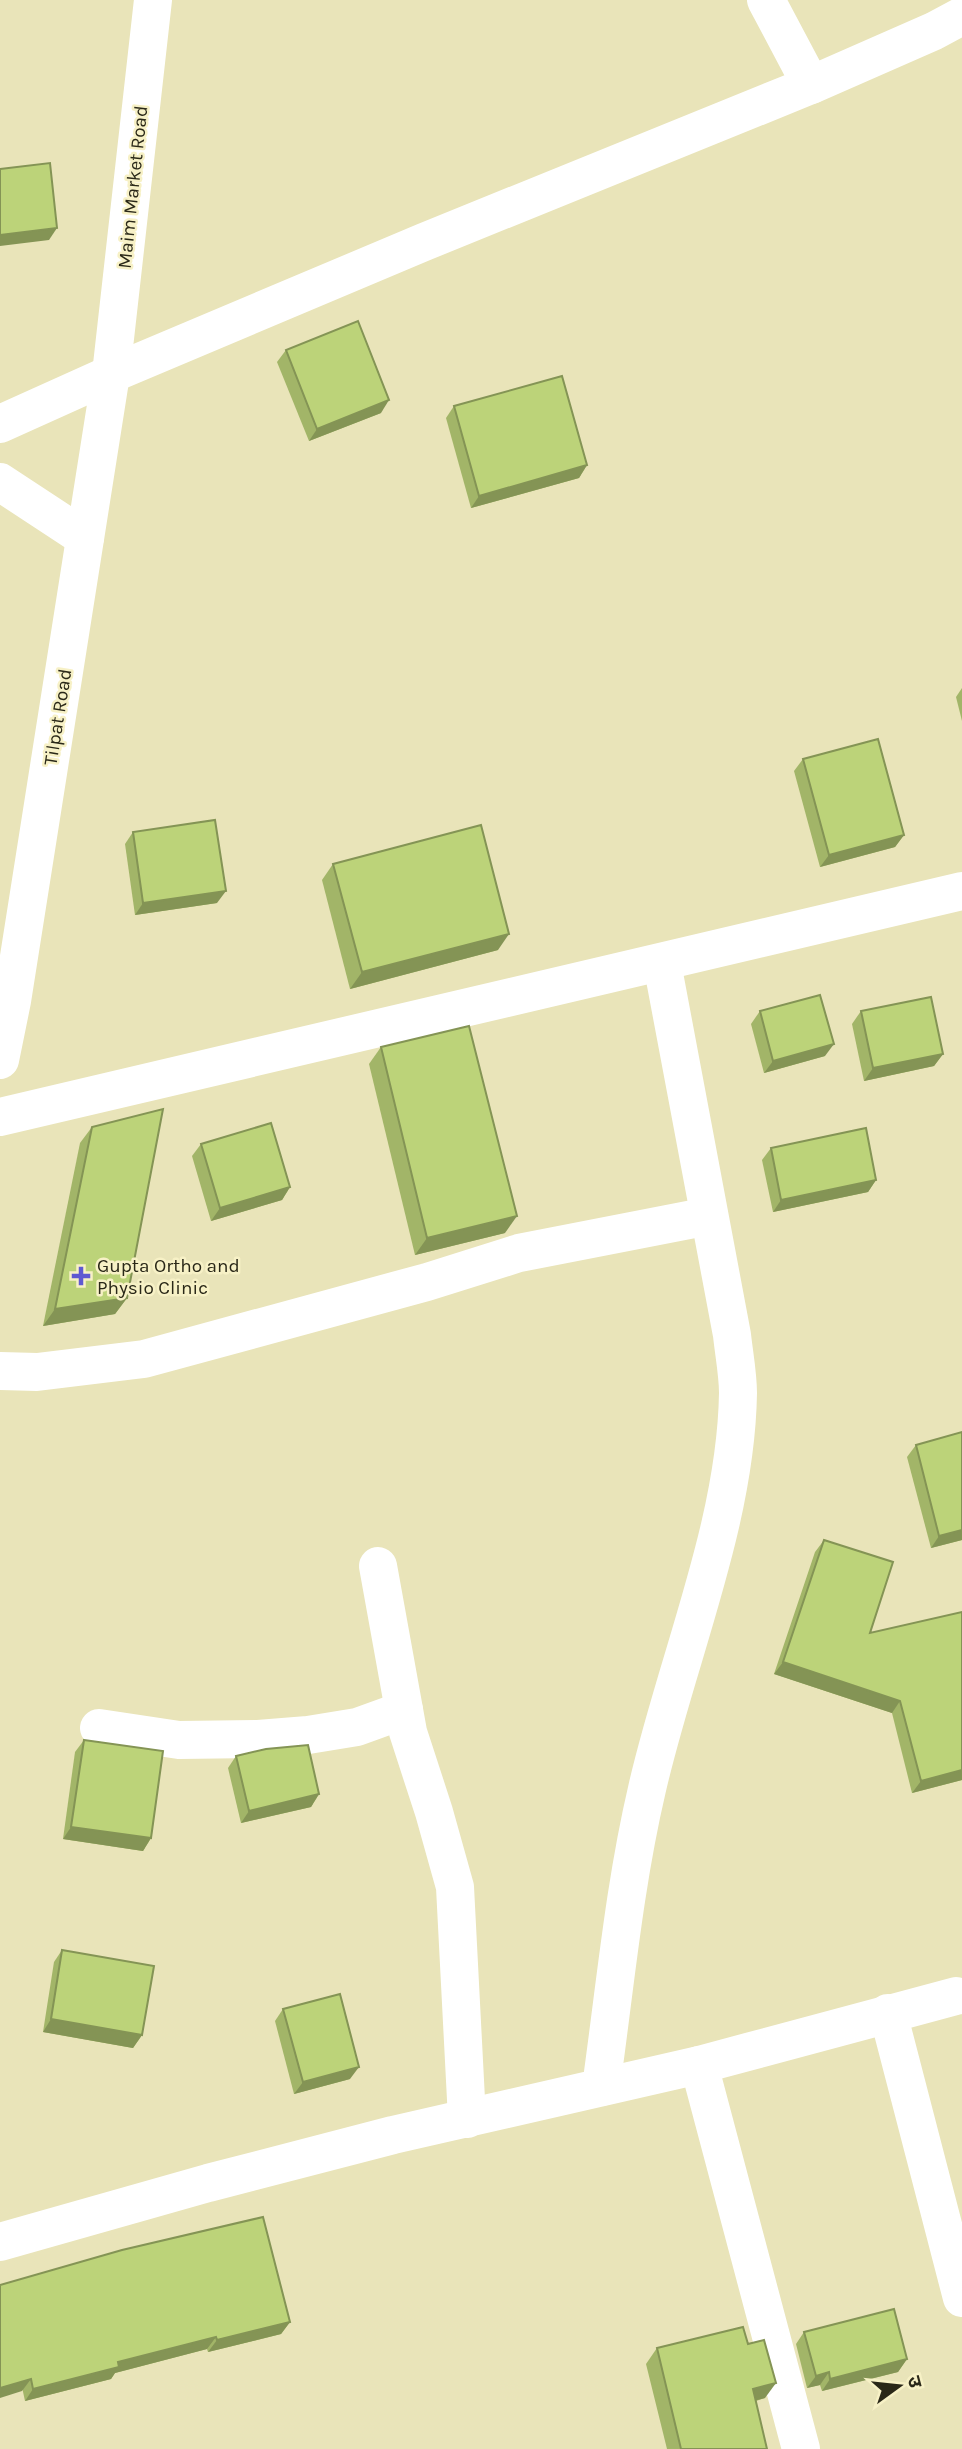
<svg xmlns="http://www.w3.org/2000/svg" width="962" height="2449" font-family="Karla,'Noto Sans Devanagari',sans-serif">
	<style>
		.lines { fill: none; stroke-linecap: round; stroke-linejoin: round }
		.minor { stroke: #fff; stroke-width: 38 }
		.tertiary { stroke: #fff; stroke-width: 38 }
		.wall { fill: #a2b568 }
		.shaded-wall { fill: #849455 }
		.building { fill: #bcd379; stroke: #849455; stroke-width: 2 }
		.poi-dot { fill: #5f59d1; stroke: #f7f1c6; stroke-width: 2.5 }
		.labels { text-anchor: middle; stroke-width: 5; stroke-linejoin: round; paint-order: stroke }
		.street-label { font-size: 19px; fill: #2a2818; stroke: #f7f1c6 }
		.poi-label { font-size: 19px; fill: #2a2818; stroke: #f7f1c6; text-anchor: start }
	</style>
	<rect width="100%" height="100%" fill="#e9e4b9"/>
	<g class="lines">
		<g class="minor">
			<polyline points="766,0 811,85"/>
			<polyline points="0,1117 962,891"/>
			<polyline points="0,1371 37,1372 144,1359 427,1282 519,1253 709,1216"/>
			<polyline points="378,1566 408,1732 434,1812 455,1887 467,2119"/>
			<polyline points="99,1728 179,1740 258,1739 308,1735 357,1727 404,1710"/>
			<polyline points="888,2013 962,2298"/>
			<polyline points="699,2065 801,2449"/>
			<path d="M601,2087C615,1988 624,1887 647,1789C676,1661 736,1525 738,1393C738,1374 734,1354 732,1335L662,963"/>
			<polyline points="0,2242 208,2183 393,2135 699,2065 956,1996"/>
		</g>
		<g class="tertiary">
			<polyline points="0,424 111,374 424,242 811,85 934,31 962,16"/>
			<polyline points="0,482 85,538"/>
			<polyline points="0,1060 12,1001 111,374 153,0"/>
		</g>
	</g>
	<g class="wall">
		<polygon points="286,350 381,413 309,441 277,362"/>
		<polygon points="454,406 587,465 579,478 471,508 446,418"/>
		<polygon points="962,688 962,721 956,697"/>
		<polygon points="803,759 904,835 895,847 820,867 794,771"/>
		<polygon points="133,832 217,903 135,915 125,844"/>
		<polygon points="333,864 498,950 350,989 322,880"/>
		<polygon points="760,1011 825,1056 764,1073 751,1024"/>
		<polygon points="861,1011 943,1054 934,1066 864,1081 852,1024"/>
		<polygon points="381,1047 505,1233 415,1255 369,1064"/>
		<polygon points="92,1127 127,1298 115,1314 43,1326 80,1143"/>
		<polygon points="201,1144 290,1187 282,1200 211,1221 192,1156"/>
		<polygon points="771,1148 876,1180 868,1192 773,1212 762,1160"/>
		<polygon points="916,1445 962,1540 931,1548 907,1457"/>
		<polygon points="824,1540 870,1633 962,1780 912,1793 892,1713 774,1674 815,1552"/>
		<polygon points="84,1740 151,1838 143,1851 63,1839 75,1752"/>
		<polygon points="236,1756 319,1794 311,1807 241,1823 228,1768"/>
		<polygon points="62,1950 142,2035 133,2048 43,2032 54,1962"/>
		<polygon points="283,2009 350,2079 294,2094 275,2021"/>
		<polygon points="0,2285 290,2322 281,2334 208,2352 207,2349 115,2373 111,2379 25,2401"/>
		<polygon points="804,2332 907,2359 898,2372 822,2391 820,2385 807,2388 796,2344"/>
		<polygon points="748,2344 765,2398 756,2401 767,2449 667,2449 646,2364 657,2348"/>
	</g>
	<g class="shaded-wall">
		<polygon points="57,228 49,240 0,246 0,235"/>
		<polygon points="389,400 381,413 309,441 317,429"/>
		<polygon points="587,465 579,478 471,508 479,496"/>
		<polygon points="904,835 895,847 820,867 829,855"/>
		<polygon points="226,891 217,903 135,915 143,903"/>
		<polygon points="509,934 498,950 350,989 362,972"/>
		<polygon points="834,1044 825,1056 764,1073 773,1061"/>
		<polygon points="943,1054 934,1066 864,1081 873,1068"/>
		<polygon points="876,1180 868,1192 773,1212 781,1200"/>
		<polygon points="290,1187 282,1200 211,1221 220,1208"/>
		<polygon points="517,1216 505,1233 415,1255 427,1238"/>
		<polygon points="127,1298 115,1314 43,1326 55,1309"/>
		<polygon points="962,1530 962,1540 931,1548 939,1536"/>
		<polygon points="783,1662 900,1701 892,1713 774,1674"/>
		<polygon points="962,1770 962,1780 912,1793 921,1781"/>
		<polygon points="319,1794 311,1807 241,1823 249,1811"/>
		<polygon points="71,1827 151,1838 143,1851 63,1839"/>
		<polygon points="51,2019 142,2035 133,2048 43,2032"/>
		<polygon points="359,2067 350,2079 294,2094 303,2082"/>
		<polygon points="290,2322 281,2334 208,2352 217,2340"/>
		<polygon points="216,2337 207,2349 115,2373 111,2379 25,2401 33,2389 118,2362"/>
		<polygon points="907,2359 898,2372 822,2391 830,2379"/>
		<polygon points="829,2372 820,2385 807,2388 816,2376"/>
		<polygon points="31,2379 22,2391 0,2398 0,2388"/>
		<polygon points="776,2383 765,2398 742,2404 753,2389"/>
	</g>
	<g class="building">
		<polygon points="50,163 57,228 0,235 0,169"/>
		<polygon points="358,321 389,400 317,429 286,350"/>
		<polygon points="562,376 587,465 479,496 454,406"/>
		<polygon points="878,739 904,835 829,855 803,759"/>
		<polygon points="215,820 226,891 143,903 133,832"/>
		<polygon points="481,825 509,934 362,972 333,864"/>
		<polygon points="820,995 834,1044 773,1061 760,1011"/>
		<polygon points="931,997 943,1054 873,1068 861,1011"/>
		<polygon points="469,1026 517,1216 427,1238 381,1047"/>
		<polygon points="163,1109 127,1298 55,1309 92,1127"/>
		<polygon points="271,1123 290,1187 220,1208 201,1144"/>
		<polygon points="866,1128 876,1180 781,1200 771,1148"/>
		<polygon points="962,1432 962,1530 939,1536 916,1445"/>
		<polygon points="824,1540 893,1562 870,1633 962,1612 962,1770 921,1781 900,1701 783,1662"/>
		<polygon points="84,1740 163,1751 151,1838 71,1827"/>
		<polygon points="308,1745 319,1794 249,1811 236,1756 266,1749"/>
		<polygon points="62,1950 154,1966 142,2035 51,2019"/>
		<polygon points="340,1994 359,2067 303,2082 283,2009"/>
		<polygon points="263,2217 290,2322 217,2340 216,2337 118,2362 119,2367 33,2389 31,2379 0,2388 0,2285 122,2250"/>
		<polygon points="894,2309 907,2359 830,2379 829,2372 816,2376 804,2332"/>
		<polygon points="743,2327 748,2344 764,2340 776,2383 753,2389 767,2449 681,2449 657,2348"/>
	</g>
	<path class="poi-dot" d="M77.5 1265.5h7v7h7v7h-7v7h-7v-7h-7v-7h7z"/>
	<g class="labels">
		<g class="street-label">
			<text transform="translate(132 187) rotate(-84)" y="7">Maim Market Road</text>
			<text transform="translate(57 717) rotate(-81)" y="7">Tilpat Road</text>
		</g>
		<g class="poi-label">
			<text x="97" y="1272">Gupta Ortho and<tspan x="97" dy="22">Physio Clinic</tspan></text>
		</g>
	</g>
	<g transform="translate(899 2386) rotate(75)" stroke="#f7f1c6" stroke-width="5" paint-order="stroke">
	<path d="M0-5L12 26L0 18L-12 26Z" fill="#2a2818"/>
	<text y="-10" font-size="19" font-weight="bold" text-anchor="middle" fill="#2a2818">उ</text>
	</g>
</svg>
